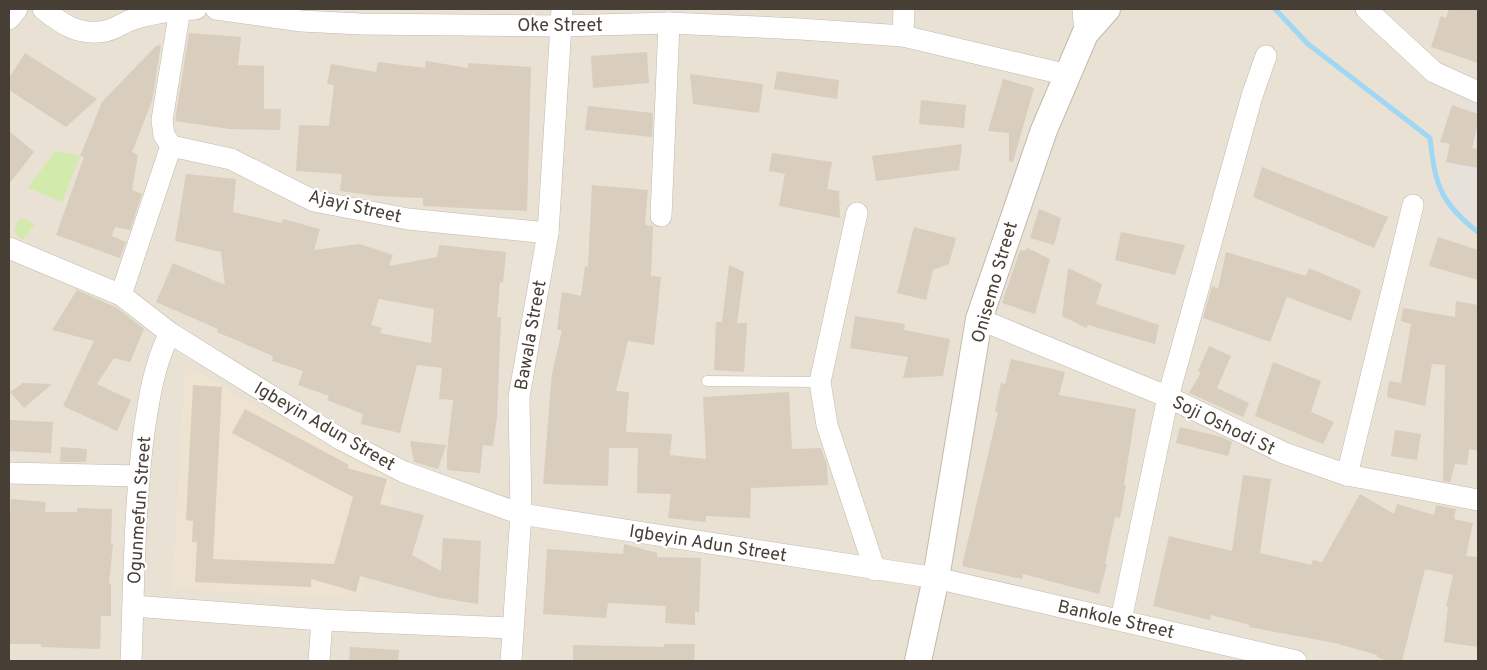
<svg xmlns="http://www.w3.org/2000/svg" width="1487" height="670" font-family="Overpass,sans-serif">
	<style>
		.residential { fill: #e8e1d4 }
		.industrial { fill: #e6e1db }
		.education { fill: #eee3d0 }
		.green { fill: #d3eaad }
		.lines { fill: none; stroke-linecap: round; stroke-linejoin: round }
		.stream { stroke: #a0d7f4; stroke-width: 5 }
		.building { fill: #d9cdbe; fill-rule: evenodd }
		.service-casing { stroke: #c3b9ac; stroke-width: 11 }
		.minor-casing { stroke: #c3b9ac; stroke-width: 22 }
		.tertiary-casing { stroke: #c3b9ac; stroke-width: 28 }
		.service { stroke: #fff; stroke-width: 10 }
		.minor { stroke: #fff; stroke-width: 21 }
		.tertiary { stroke: #fff; stroke-width: 26 }
		.labels { text-anchor: middle; stroke-width: 4.5; stroke-linejoin: round; paint-order: stroke }
		.street-label { font-size: 18px; fill: #473f35; stroke: #fff }
	</style>
	<rect width="100%" height="100%" fill="#f4efe6"/>
	<rect class="residential" x="9" y="9" width="1469" height="652"/>
	<polygon class="industrial" points="1466,95 1478,98 1478,220 1443,213"/>
	<polygon class="education" points="185,365 346,457 391,477 393,507 358,599 172,589"/>
	<g class="green">
		<polygon points="55,151 80,156 62,202 28,188"/>
		<polygon points="23,218 35,225 22,240 14,231 18,220"/>
	</g>
	<g class="lines">
		<path class="stream" d="M1275,9L1308,44L1430,138C1435,184 1440,203 1478,232"/>
	</g>
	<g class="building">
		<polygon points="1449,9 1478,9 1478,63 1431,47 1441,16 1446,18"/>
		<polygon points="189,33 241,37 238,65 264,66 264,109 281,109 280,130 230,129 175,121"/>
		<polygon points="161,45 152,101 132,152 138,155 132,190 142,194 130,230 115,227 112,236 126,242 120,258 56,235 84,157 80,156 102,102 156,46"/>
		<polygon points="647,52 649,83 593,88 591,56"/>
		<polygon points="25,53 97,99 66,127 9,90 9,78"/>
		<polygon points="426,61 468,68 468,63 531,67 527,211 423,206 423,198 377,196 340,191 342,174 296,171 299,125 329,126 334,85 327,84 331,64 376,72 378,62 425,68"/>
		<polygon points="777,71 839,80 837,99 774,89"/>
		<polygon points="690,74 763,84 759,113 693,104"/>
		<polygon points="1003,79 1034,88 1013,162 1009,161 1009,133 988,131"/>
		<polygon points="921,100 966,105 964,128 919,124"/>
		<polygon points="1452,105 1478,114 1478,123 1472,148 1478,149 1478,168 1446,162 1450,144 1440,142"/>
		<polygon points="588,106 653,113 652,137 585,130"/>
		<polygon points="9,131 34,152 9,184"/>
		<polygon points="962,144 959,170 876,181 872,156"/>
		<polygon points="772,153 832,162 827,189 839,191 840,218 779,206 785,174 769,171"/>
		<polygon points="1262,167 1388,217 1374,248 1253,197"/>
		<path d="M186,174L236,179L233,212L282,223L283,219L320,229L314,250L359,244L393,255L389,266L437,257L439,245L506,252L503,283L500,282L497,317H501L497,417L493,446L483,445L480,473L447,470V451L453,400L439,399L442,368L417,365L400,433L361,424L363,414L327,400L329,396L298,385L303,371L272,361L273,356L217,332L218,329L156,302L173,263L225,285L221,252L175,241ZM379,299L434,309L431,343L380,333L382,328L371,325Z"/>
		<polygon points="592,185 648,190 645,225 653,226 651,276 661,277 654,345 628,341 616,391 629,392 626,432 672,434 670,455 706,459 703,397 789,392 792,449 821,448 827,465 828,485 751,488 750,518 706,516 706,522 668,518 671,494 637,493 638,448 609,448 608,486 543,484 552,374 562,330 557,330 562,292 581,296 585,266 588,267"/>
		<polygon points="1039,209 1061,218 1054,245 1030,238"/>
		<polygon points="914,227 956,238 949,264 933,270 926,300 897,293"/>
		<polygon points="1121,232 1185,245 1175,275 1115,260"/>
		<polygon points="1438,237 1478,250 1478,280 1429,266"/>
		<polygon points="1027,248 1050,259 1035,314 1002,303 1020,250 1025,251"/>
		<polygon points="1226,252 1306,276 1309,268 1361,290 1351,321 1287,297 1270,342 1203,318 1212,286 1218,289"/>
		<polygon points="729,265 744,272 737,323 747,323 744,372 714,370 716,322 722,322"/>
		<polygon points="1068,268 1102,284 1096,304 1159,325 1155,344 1088,325 1086,328 1062,316"/>
		<polygon points="77,290 117,308 144,329 130,362 114,358 97,384 131,400 117,431 63,406 94,341 52,330"/>
		<polygon points="1456,301 1478,305 1478,451 1469,449 1467,465 1455,464 1450,482 1443,481 1445,365 1432,364 1425,406 1387,397 1389,381 1401,383 1411,324 1401,321 1403,308 1455,317"/>
		<polygon points="855,316 905,324 904,330 950,339 943,376 903,378 908,357 850,348"/>
		<polygon points="1209,346 1231,356 1217,388 1249,403 1243,417 1189,393 1201,372 1198,371"/>
		<polygon points="1011,359 1065,372 1059,395 1136,409 1124,485 1126,485 1120,518 1115,517 1105,564 1107,564 1099,594 1023,574 1022,579 962,566 998,412 995,411 1001,383 1005,384"/>
		<polygon points="1273,362 1321,381 1311,412 1334,422 1323,444 1255,416"/>
		<polygon points="23,383 52,384 24,408 10,392"/>
		<polygon points="193,385 222,387 213,559 334,564 353,497 232,433 245,409 349,465 347,468 387,479 380,504 424,515 412,555 441,571 443,538 481,541 478,604 440,598 360,576 356,592 311,579 311,587 195,582 197,542 192,542 193,521 186,520"/>
		<polygon points="9,420 53,422 51,453 9,451"/>
		<polygon points="1180,427 1222,437 1232,442 1228,456 1176,443"/>
		<polygon points="1395,430 1421,434 1417,460 1391,456"/>
		<polygon points="410,441 446,445 438,469 414,462"/>
		<polygon points="61,447 87,449 86,462 60,462"/>
		<polygon points="1243,475 1271,479 1260,553 1311,565 1313,560 1322,562 1360,494 1394,514 1397,504 1434,515 1436,505 1456,509 1454,519 1473,523 1466,556 1478,557 1478,647 1444,642 1448,607 1446,607 1453,575 1425,569 1402,661 1388,661 1377,657 1377,655 1335,643 1249,627 1250,625 1211,615 1210,620 1153,606 1169,536 1232,551"/>
		<polygon points="11,499 46,502 45,512 77,512 77,508 112,509 111,544 113,544 109,584 111,584 111,616 101,616 100,649 41,647 41,644 9,644 9,533"/>
		<polygon points="624,544 657,553 657,557 701,558 699,612 695,611 695,625 665,623 666,606 608,603 606,618 543,614 547,549 623,554"/>
		<polygon points="664,644 695,644 694,661 573,661 573,645 664,647"/>
		<polygon points="350,647 399,650 398,661 349,661"/>
	</g>
	<g class="lines">
		<defs>
			<polyline id="service" points="707,381 820,382"/>
			<g id="minor">
				<path d="M43,9C63,25 79,36 106,31C115,29 123,23 131,20C151,13 175,10 196,9"/>
				<polyline points="216,9 301,21 361,24 560,26 669,23 800,29 903,36"/>
				<polyline points="904,9 903,36 1068,75"/>
				<polyline points="1083,9 1085,34"/>
				<polyline points="1366,9 1434,72 1478,92"/>
				<polyline points="9,19 17,9"/>
				<polyline points="171,146 231,159 314,201 408,219 548,233"/>
				<polyline points="857,213 820,382 827,425 875,570"/>
				<polyline points="661,216 669,23"/>
				<polyline points="9,248 121,295 170,333 342,440 404,472 521,514 936,578 1296,661"/>
				<polyline points="121,295 171,146 164,135 162,120 180,9"/>
				<polyline points="979,319 1168,397 1284,453 1347,475 1478,500"/>
				<polyline points="9,473 138,476"/>
				<polyline points="1347,475 1413,205"/>
				<polyline points="133,606 322,620 512,628"/>
				<polyline points="1121,620 1168,397 1252,96 1266,56"/>
				<path d="M131,661C134,585 134,508 144,432C149,398 154,364 170,333"/>
				<polyline points="319,661 322,620"/>
				<polyline points="511,661 521,514 519,397 548,233 562,9"/>
			</g>
			<polyline id="tertiary" points="918,661 936,578 979,319 1044,130 1085,34 1107,9"/>
		</defs>
		<use href="#service" class="service-casing"/>
		<use href="#minor" class="minor-casing"/>
		<use href="#tertiary" class="tertiary-casing"/>
		<use href="#service" class="service"/>
		<use href="#minor" class="minor"/>
		<use href="#tertiary" class="tertiary"/>
	</g>
	<g class="labels">
		<g class="street-label">
			<text x="560" y="31">Oke Street</text>
			<text transform="translate(355 206) rotate(13)" y="6">Ajayi Street</text>
			<text transform="translate(994 282) rotate(-74)" y="6">Onisemo Street</text>
			<text transform="translate(530 335) rotate(-80)" y="6">Bawala Street</text>
			<text transform="translate(1224 425) rotate(26)" y="6">Soji Oshodi St</text>
			<text transform="translate(325 426) rotate(30)" y="6">Igbeyin Adun Street</text>
			<text transform="translate(139 510) rotate(-86)" y="6">Ogunmefun Street</text>
			<text transform="translate(708 543) rotate(9)" y="6">Igbeyin Adun Street</text>
			<text transform="translate(1116 619) rotate(13)" y="6">Bankole Street</text>
		</g>
	</g>
	<rect width="1487" height="670" fill="none" stroke="#473f35" stroke-width="20"/>
</svg>
